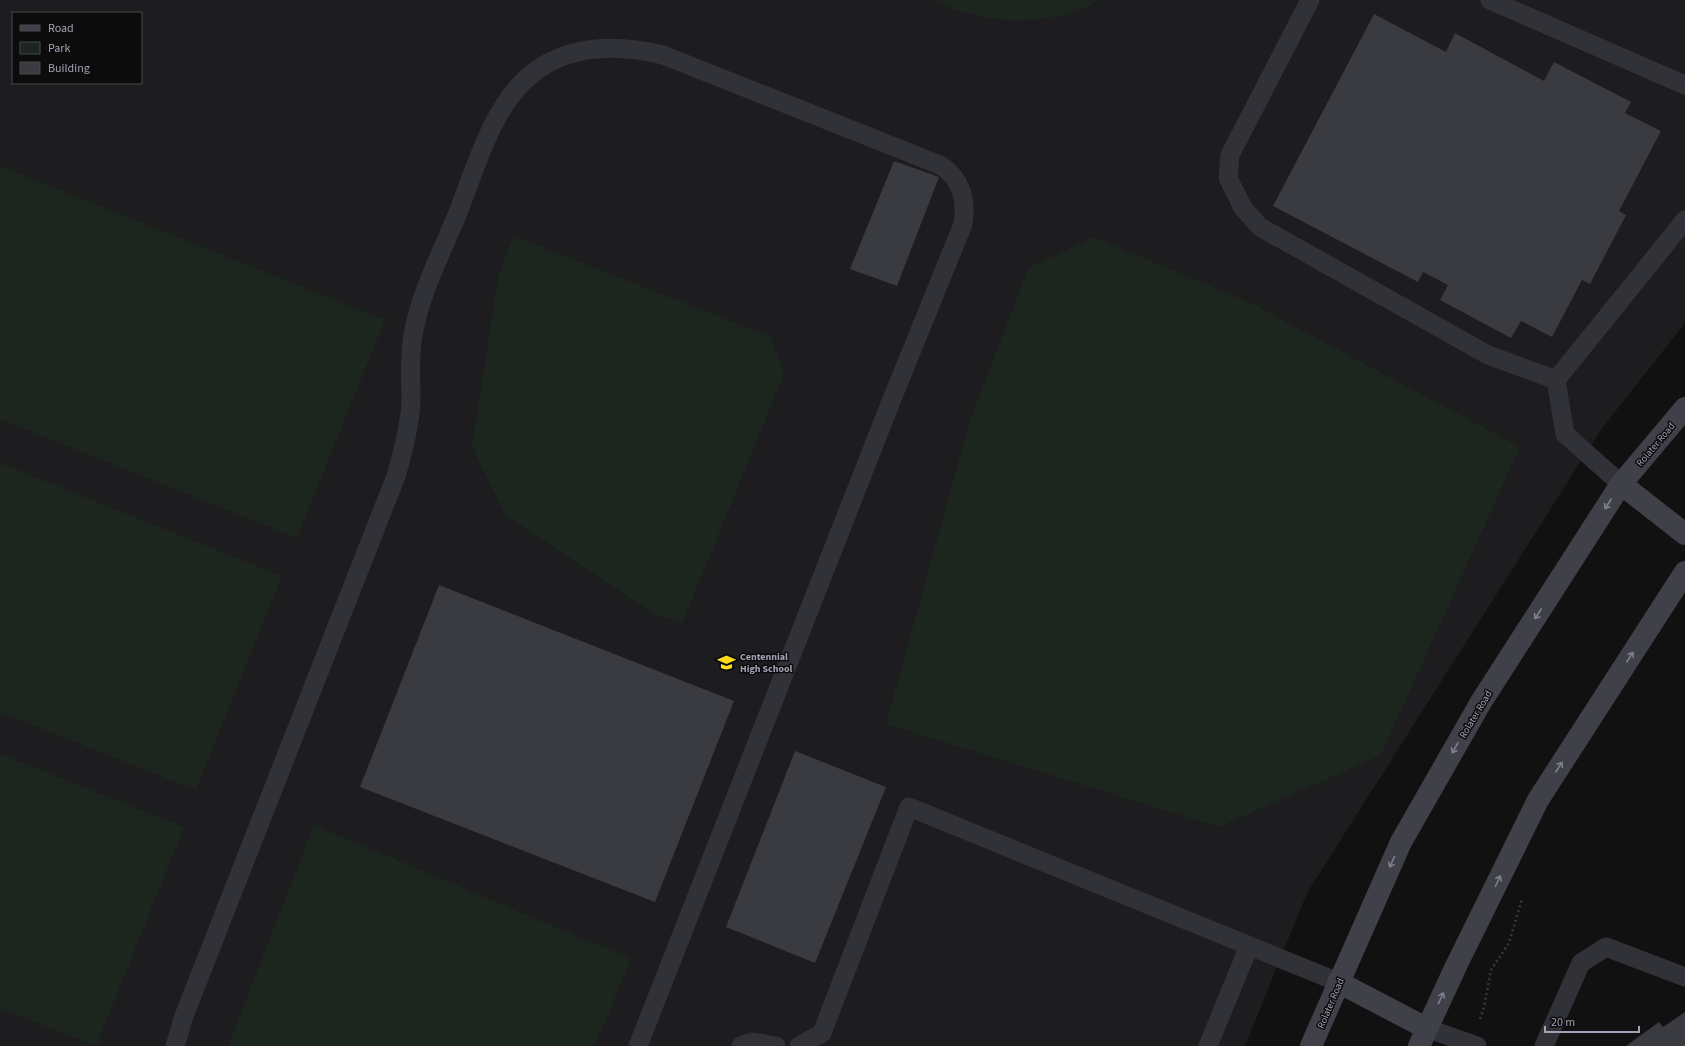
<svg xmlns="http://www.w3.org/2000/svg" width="1685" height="1046" font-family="'Source Sans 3',sans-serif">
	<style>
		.built { fill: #1d1d1f; fill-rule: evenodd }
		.green { fill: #1d251f }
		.building { fill: #3a3b40 }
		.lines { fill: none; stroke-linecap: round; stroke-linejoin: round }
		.path { stroke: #37383f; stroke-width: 2.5; stroke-dasharray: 2 3; stroke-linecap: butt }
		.service { stroke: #313138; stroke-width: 19 }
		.secondary { stroke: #3f4048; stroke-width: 22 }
		.oneway { stroke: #7f808e }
		.labels { text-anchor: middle; stroke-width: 3; stroke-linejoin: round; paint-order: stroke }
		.street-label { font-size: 10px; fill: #a1a3b4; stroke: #0c0c0d }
		.poi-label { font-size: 10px; font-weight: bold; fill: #a1a3b4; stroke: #0c0c0d; text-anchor: start }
	</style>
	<rect width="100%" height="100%" fill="#111112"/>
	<path class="built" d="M0,0H1685V323L1600,431L1307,893L1245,1046H0ZM13,13H141V83H13Z"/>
	<g class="green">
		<path d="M931,0H1100C1067,19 1021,25 984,17C966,14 948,7 931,0Z"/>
		<polygon points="0,166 385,320 297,538 0,419"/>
		<polygon points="514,236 771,337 784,374 682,624 651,612 505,515 472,446 499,273"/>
		<polygon points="1094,237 1251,303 1520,447 1381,755 1219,827 886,724 970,420 1029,267"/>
		<polygon points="0,463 282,576 196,790 0,712"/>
		<polygon points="0,754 184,827 96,1046 0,1008"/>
		<polygon points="314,825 631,959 595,1046 228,1046"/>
	</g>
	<g class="building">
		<polygon points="1374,14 1446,52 1455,33 1544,81 1554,62 1631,102 1625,113 1661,131 1619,211 1626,215 1590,284 1582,280 1552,337 1521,321 1511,338 1440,300 1448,285 1423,272 1418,282 1273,206"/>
		<polygon points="894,161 939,177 897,286 850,269"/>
		<polygon points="439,585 734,701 655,902 360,787"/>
		<polygon points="795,751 886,787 815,963 726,927"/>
		<polygon points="1685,1012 1685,1046 1626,1046 1659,1022 1663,1027"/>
	</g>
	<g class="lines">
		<polyline class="path" points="1480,1019 1484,1007 1491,970 1509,943 1522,899"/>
		<g class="service">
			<polyline points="1310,0 1230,155 1228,178 1243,208 1260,227 1488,355 1556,380"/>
			<polyline points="1490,0 1685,85"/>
			<polyline points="1621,484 1565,434 1556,380 1685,220"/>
			<polyline points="1426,1028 1477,1046"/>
			<path d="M175,1046L184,1016L396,476C403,452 410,426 411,401C411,379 409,357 413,335C420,294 442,251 458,213C472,176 487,128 510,97C547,46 606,41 663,55L940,165C961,178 967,200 963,224L890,404L638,1046"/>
			<polyline points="741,1046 752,1042 776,1046"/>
			<polyline points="799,1046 822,1033 909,807 1338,982"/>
			<polyline points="1208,1046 1249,946"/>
			<polyline points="1544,1046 1581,963 1606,947 1685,977"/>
		</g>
		<g class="secondary">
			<polyline points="1621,484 1685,534"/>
			<polyline points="1338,982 1426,1028"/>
			<polyline points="1311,1046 1401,842 1481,702 1621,484 1685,408"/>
			<polyline points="1419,1046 1457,964 1538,800 1685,572"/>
		</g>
	</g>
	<defs><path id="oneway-shaft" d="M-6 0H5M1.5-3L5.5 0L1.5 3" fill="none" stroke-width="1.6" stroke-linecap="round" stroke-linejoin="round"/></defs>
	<g class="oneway">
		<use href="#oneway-shaft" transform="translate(1608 504) rotate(123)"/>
		<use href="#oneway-shaft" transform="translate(1538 614) rotate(123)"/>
		<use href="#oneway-shaft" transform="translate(1630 657) rotate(-57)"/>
		<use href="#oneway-shaft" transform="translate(1455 748) rotate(120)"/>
		<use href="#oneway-shaft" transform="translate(1559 767) rotate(-57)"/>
		<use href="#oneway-shaft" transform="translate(1392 862) rotate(114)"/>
		<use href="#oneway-shaft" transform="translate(1498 881) rotate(-64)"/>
		<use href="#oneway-shaft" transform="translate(1441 998) rotate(-65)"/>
	</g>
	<defs>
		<symbol id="school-bare" viewBox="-9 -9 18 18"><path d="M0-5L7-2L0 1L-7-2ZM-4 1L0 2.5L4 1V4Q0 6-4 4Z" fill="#ffdb1c" stroke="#0c0c0d" stroke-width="2.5" paint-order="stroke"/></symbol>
	</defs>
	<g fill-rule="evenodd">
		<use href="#school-bare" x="714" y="650" width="25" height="25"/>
	</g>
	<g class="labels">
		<g class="street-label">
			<text transform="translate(1655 444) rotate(-50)" y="4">Rolater Road</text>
			<text transform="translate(1475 714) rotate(-59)" y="4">Rolater Road</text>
			<text transform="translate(1330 1003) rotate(-67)" y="4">Rolater Road</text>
		</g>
		<g class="poi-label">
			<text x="740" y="660">Centennial<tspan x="740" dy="12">High School</tspan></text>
		</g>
	</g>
	<rect x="12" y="12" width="130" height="72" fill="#0c0c0d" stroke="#484850"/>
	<rect x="20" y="25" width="20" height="6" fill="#3f4048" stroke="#484850"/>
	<text x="48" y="32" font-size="12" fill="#a1a3b4">Road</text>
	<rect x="20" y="42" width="20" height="12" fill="#1d251f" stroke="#484850"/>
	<text x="48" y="52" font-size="12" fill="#a1a3b4">Park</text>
	<rect x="20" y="62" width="20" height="12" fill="#3a3b40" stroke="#484850"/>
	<text x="48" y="72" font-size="12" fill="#a1a3b4">Building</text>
	<path d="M1545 1026v6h94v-6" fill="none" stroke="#a1a3b4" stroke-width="2"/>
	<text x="1551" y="1026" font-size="12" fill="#a1a3b4" stroke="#0c0c0d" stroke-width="3" paint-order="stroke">20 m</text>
</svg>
